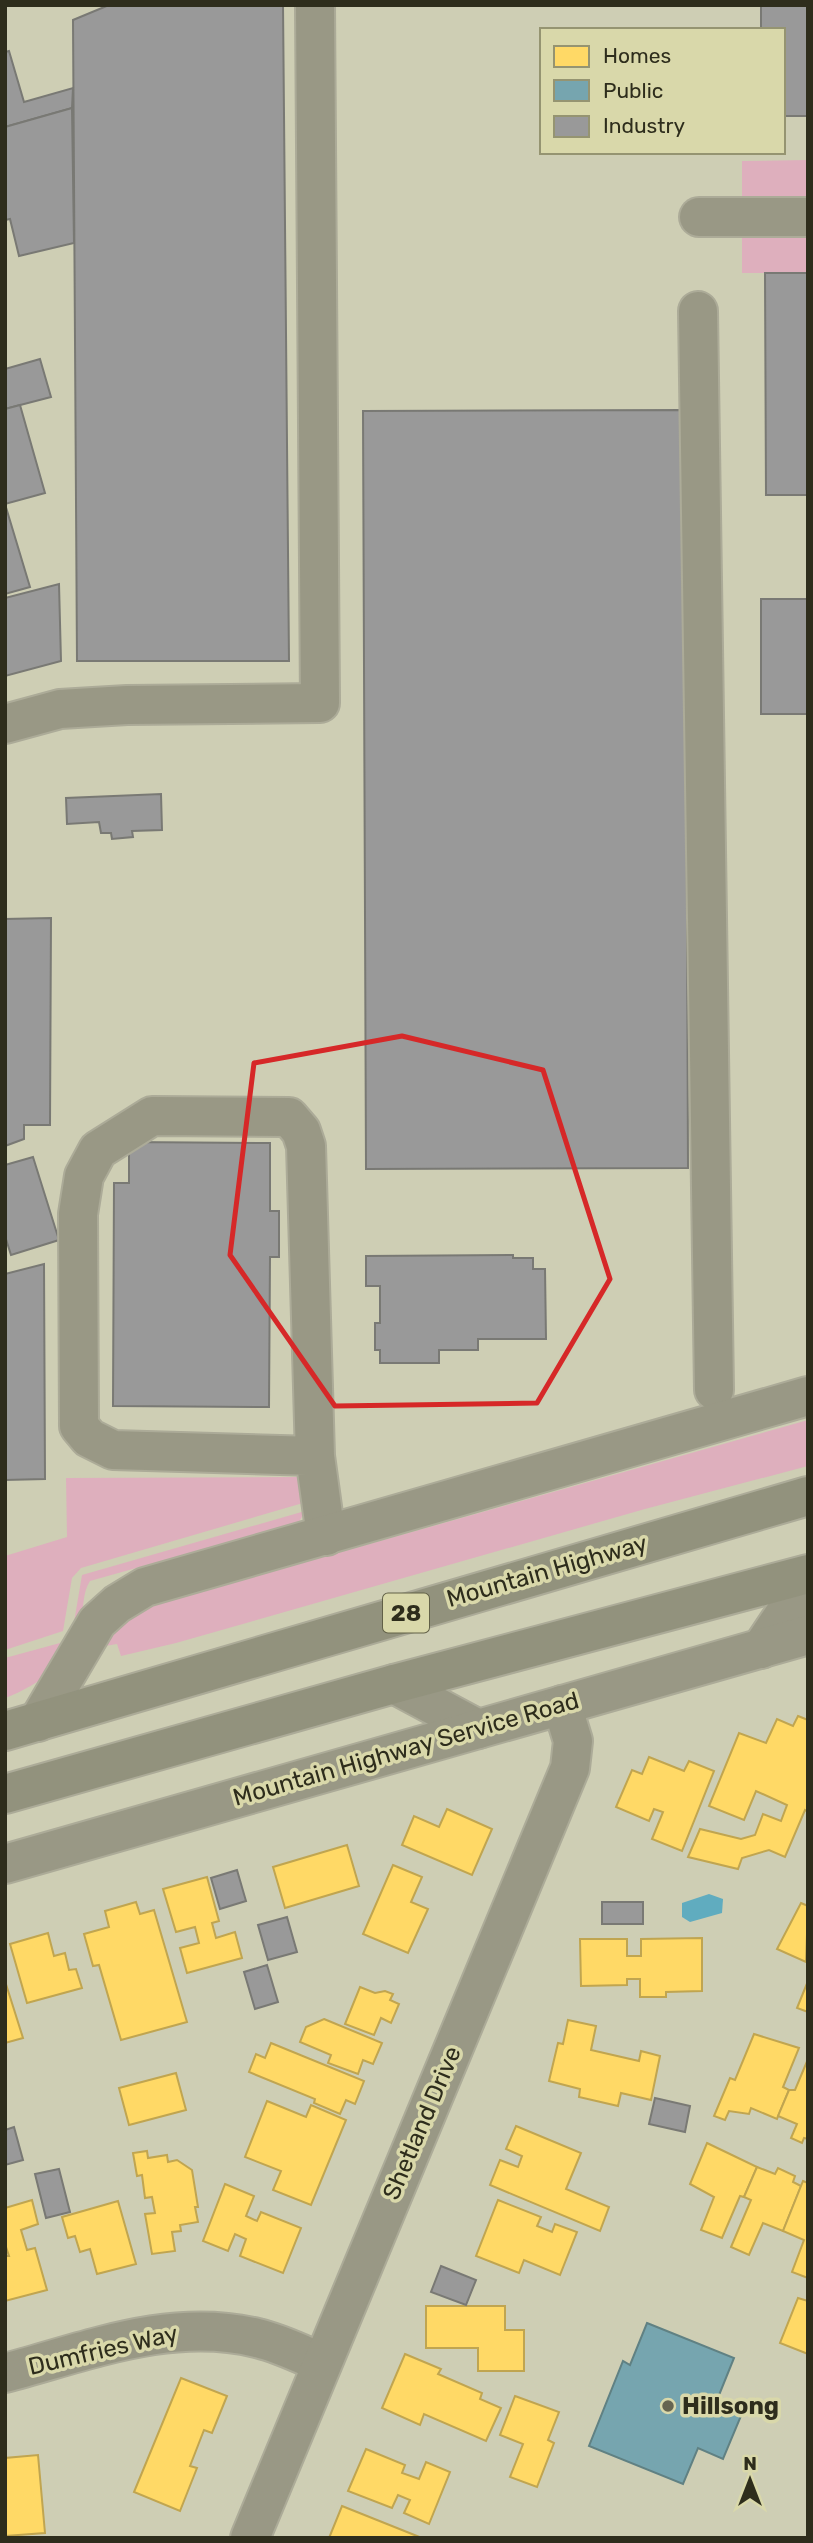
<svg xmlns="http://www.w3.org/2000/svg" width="813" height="2543" font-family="Rubik,sans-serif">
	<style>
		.green { fill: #deafbd }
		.water { fill: #60acbf }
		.homes { fill: #ffd966; stroke: #c0a550; stroke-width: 2 }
		.public { fill: #76a5af; stroke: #608183; stroke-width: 2 }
		.industry { fill: #999; stroke: #797974; stroke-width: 2 }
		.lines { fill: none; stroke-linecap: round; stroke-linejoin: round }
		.minor-casing { stroke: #acab98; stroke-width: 42 }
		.major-casing { stroke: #acab98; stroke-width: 42 }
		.minor { stroke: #999885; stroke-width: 38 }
		.major { stroke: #92927d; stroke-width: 38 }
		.marked { fill: none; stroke: #d62828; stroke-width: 5; stroke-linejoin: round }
		.poi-dot { fill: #666551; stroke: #d9d8aa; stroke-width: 2.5 }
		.labels { text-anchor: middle; stroke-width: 7; stroke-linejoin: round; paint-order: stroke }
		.shield { fill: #d9d8aa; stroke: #616047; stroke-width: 2 }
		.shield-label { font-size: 23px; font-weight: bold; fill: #2e2d1c }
		.street-label { font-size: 24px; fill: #2e2d1c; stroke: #d9d8aa }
		.poi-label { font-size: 24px; font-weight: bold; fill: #2e2d1c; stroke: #d9d8aa; text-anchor: start }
	</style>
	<rect width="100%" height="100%" fill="#ceceb4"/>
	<g class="green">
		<polygon points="808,160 808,273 742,273 742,161"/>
		<polygon points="808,1420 808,1466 645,1509 176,1643 121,1656 117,1644 105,1646 105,1640 134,1613 168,1601"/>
		<polygon points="300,1477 303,1503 81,1568 72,1578 63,1631 5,1650 5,1556 67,1537 66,1478"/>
		<path d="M305,1511L299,1522L90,1581C82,1593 84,1610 80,1624C70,1662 40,1685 5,1698V1658L71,1640L82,1575Z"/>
	</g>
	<polygon class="water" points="709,1894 723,1899 722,1913 690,1922 682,1917 682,1903"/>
	<g class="homes">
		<polygon points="798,1716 808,1720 808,1812 805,1810 785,1857 769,1850 742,1858 738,1869 688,1857 700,1829 741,1839 755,1835 763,1814 781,1821 787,1805 756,1791 744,1820 709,1806 739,1733 766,1743 777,1719 793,1726"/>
		<polygon points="649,1757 684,1771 689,1761 714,1771 682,1851 652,1839 663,1812 654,1809 649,1821 616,1807 632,1770 642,1774"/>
		<polygon points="447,1809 492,1829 472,1875 402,1845 414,1816 439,1827"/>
		<polygon points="347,1845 359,1886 285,1908 273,1867"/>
		<polygon points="393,1865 422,1877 411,1902 428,1909 408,1953 363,1934"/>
		<polygon points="207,1877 219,1921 212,1923 216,1938 235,1932 242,1958 187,1973 180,1948 199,1943 195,1927 176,1932 163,1889"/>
		<polygon points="136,1902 140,1914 154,1910 187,2022 121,2040 99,1965 93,1966 84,1934 109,1927 105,1911"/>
		<polygon points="801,1903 808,1906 806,1962 777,1949"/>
		<polygon points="48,1933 54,1956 65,1953 69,1970 76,1969 82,1988 27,2003 10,1944"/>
		<polygon points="702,1938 702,1991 666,1992 666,1997 640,1997 640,1979 627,1979 627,1985 581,1986 580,1939 627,1939 627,1956 641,1956 641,1939"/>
		<polygon points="5,1981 23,2038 5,2043"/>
		<polygon points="808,1981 808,2012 797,2008"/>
		<polygon points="360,1987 375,1993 385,1991 393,1994 390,2000 399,2004 391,2023 381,2018 374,2035 345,2024"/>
		<polygon points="324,2019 382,2043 373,2064 363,2060 358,2074 328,2063 331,2055 300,2042 306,2027"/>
		<polygon points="568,2020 596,2026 591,2050 639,2061 641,2051 660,2056 651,2100 621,2093 618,2106 579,2097 580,2089 549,2081 558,2043 563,2044"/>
		<polygon points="754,2034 799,2048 783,2087 789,2090 777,2119 751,2108 749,2114 729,2111 725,2120 714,2116 730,2078 735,2080"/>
		<polygon points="271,2043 364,2081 355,2104 346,2100 340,2114 314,2103 315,2099 249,2072 256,2054 265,2058"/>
		<polygon points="808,2059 808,2139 804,2138 802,2143 791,2138 797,2124 778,2116 789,2090 795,2090"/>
		<polygon points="176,2073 186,2110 129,2125 119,2088"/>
		<polygon points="267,2101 306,2117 311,2105 346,2120 311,2205 273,2190 281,2171 245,2157"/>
		<polygon points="516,2126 581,2153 566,2189 609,2207 600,2231 490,2185 500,2160 518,2167 522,2156 506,2149"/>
		<polygon points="707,2143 757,2167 744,2197 740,2196 722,2238 701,2230 714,2197 690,2184"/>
		<polygon points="147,2151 148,2158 167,2155 168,2162 177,2160 192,2170 198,2207 195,2207 198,2222 180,2225 181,2231 172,2232 175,2251 152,2254 145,2214 155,2213 152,2197 145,2198 142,2175 137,2176 133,2153"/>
		<polygon points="757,2167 775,2174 778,2168 795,2176 793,2182 801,2186 783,2231 763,2223 749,2255 731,2247 751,2200 744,2197"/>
		<polygon points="803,2181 808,2183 808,2278 792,2272 804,2240 783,2231"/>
		<polygon points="225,2184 254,2196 246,2216 257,2221 261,2212 301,2228 283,2273 240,2256 246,2239 235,2234 228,2251 203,2241"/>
		<polygon points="32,2200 38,2224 21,2230 27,2250 35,2248 47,2290 5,2301 5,2256 9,2256 5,2244 5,2208"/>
		<polygon points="498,2200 541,2217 537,2226 552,2232 555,2224 577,2232 560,2275 524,2260 519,2273 476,2256"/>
		<polygon points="118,2201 136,2264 97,2274 90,2249 80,2252 75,2236 68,2238 62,2217"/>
		<polygon points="798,2298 808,2301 808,2354 780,2343"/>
		<polygon points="426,2306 505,2306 505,2330 524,2330 524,2371 478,2371 478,2348 426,2348"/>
		<polygon points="405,2354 441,2369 438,2374 482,2393 480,2399 501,2408 486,2441 424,2414 420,2425 382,2408"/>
		<polygon points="181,2378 227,2396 212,2433 204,2430 190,2466 197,2468 180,2511 134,2492"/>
		<polygon points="515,2396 559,2412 548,2440 554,2443 537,2487 510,2477 523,2444 500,2435"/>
		<polygon points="366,2449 405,2465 402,2473 419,2479 426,2462 450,2472 429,2524 404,2513 410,2500 398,2495 392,2508 348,2491"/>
		<polygon points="38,2455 45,2533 5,2536 5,2458"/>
		<polygon points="342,2506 422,2538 329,2538"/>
	</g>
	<polygon class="public" points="647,2323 734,2358 717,2400 743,2411 723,2459 698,2448 683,2484 589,2446 623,2361 630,2365"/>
	<g class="industry">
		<polygon points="109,5 283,5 289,661 77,661 73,20"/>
		<polygon points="761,5 808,5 808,116 783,116 783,30 761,30"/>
		<polygon points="9,51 24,102 73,88 72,108 5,127 5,52"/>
		<polygon points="72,108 74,243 19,256 10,219 5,220 5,127"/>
		<polygon points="765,273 808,273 808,495 766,495"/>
		<polygon points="40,359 51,397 5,409 5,369"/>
		<polygon points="20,405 45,493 5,504 5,409"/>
		<polygon points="685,410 688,1168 366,1169 363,411"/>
		<polygon points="5,504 30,587 5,594"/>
		<polygon points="59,584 61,661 5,676 5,598"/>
		<rect x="761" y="599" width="47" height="115"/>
		<polygon points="161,794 162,830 132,831 133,837 112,839 111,833 101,833 99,822 67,824 66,798"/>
		<polygon points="51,918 50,1125 24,1125 24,1139 5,1146 5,919"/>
		<polygon points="129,1142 270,1143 270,1211 279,1211 279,1257 270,1257 269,1407 113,1406 114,1183 129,1183"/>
		<polygon points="33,1157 59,1240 11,1255 5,1236 5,1165"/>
		<polygon points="513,1255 513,1258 533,1258 533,1269 545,1269 546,1339 478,1339 478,1350 439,1350 439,1363 380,1363 380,1350 375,1350 375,1323 380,1323 380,1286 366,1286 366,1256"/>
		<polygon points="44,1264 45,1479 5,1480 5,1274"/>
		<polygon points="237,1870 246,1901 220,1909 211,1878"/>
		<rect x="602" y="1902" width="41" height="22"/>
		<polygon points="287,1917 297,1952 268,1960 258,1925"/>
		<polygon points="267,1965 278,2002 255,2009 244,1972"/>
		<polygon points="655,2098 690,2106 685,2132 649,2124"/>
		<polygon points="14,2127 23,2160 5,2165 5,2130"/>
		<polygon points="59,2169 70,2212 46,2218 35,2174"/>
		<polygon points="441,2266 476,2280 466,2305 431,2292"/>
	</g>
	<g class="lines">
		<defs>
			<g id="minor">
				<polyline points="699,217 808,217"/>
				<polyline points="698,311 714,1390"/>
				<polyline points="5,724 60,709 127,705 320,703 315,5"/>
				<polyline points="315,1456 113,1450 89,1438 79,1426 78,1214 84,1176 98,1150 152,1116 289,1117 301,1131 306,1146 315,1456 326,1536"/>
				<polyline points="761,1649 808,1579"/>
				<polyline points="394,1684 478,1729"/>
				<polyline points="38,1722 97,1622 117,1604 145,1587 808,1396"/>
				<polyline points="5,1864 808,1635"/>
				<path d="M5,2373C88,2351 171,2317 257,2338C279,2343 301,2354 322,2363"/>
				<polyline points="250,2538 570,1768 573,1741 562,1705"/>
			</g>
			<g id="major">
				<polyline points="5,1731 808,1496"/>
				<polyline points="5,1794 394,1684 808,1574"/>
			</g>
		</defs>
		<use href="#minor" class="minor-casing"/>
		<use href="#major" class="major-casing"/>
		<use href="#minor" class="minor"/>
		<use href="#major" class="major"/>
	</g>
	<path class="marked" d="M402,1036L543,1070L610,1279L537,1403L335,1406L230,1255L254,1063Z"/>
	<circle class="poi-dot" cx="668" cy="2406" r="7"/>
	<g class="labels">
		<rect class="shield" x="383" y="1593.5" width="46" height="39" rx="5"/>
		<g class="shield-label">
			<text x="406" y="1621">28</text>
		</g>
		<g class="street-label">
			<text transform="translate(547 1571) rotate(-16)" y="8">Mountain Highway</text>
			<text transform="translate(406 1749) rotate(-16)" y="8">Mountain Highway Service Road</text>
			<text transform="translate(422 2123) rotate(-67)" y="8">Shetland Drive</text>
			<text transform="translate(103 2350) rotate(-13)" y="8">Dumfries Way</text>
		</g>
		<g class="poi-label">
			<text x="682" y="2414">Hillsong</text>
		</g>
	</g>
	<rect width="813" height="2543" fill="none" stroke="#2e2d1c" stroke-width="14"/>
	<rect x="540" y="28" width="245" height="126" fill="#d9d8aa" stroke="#959471" stroke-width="2"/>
	<rect x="554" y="46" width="35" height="21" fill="#ffd966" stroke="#959471" stroke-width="2"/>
	<text x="603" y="63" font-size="21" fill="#2e2d1c">Homes</text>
	<rect x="554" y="80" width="35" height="21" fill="#76a5af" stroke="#959471" stroke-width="2"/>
	<text x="603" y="98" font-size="21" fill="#2e2d1c">Public</text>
	<rect x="554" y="116" width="35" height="21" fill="#999999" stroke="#959471" stroke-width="2"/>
	<text x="603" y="133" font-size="21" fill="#2e2d1c">Industry</text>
	<g transform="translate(750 2480)" stroke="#d9d8aa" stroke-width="5" paint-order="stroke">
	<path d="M0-5L12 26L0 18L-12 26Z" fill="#2e2d1c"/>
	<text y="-10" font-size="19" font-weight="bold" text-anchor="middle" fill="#2e2d1c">N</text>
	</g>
</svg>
